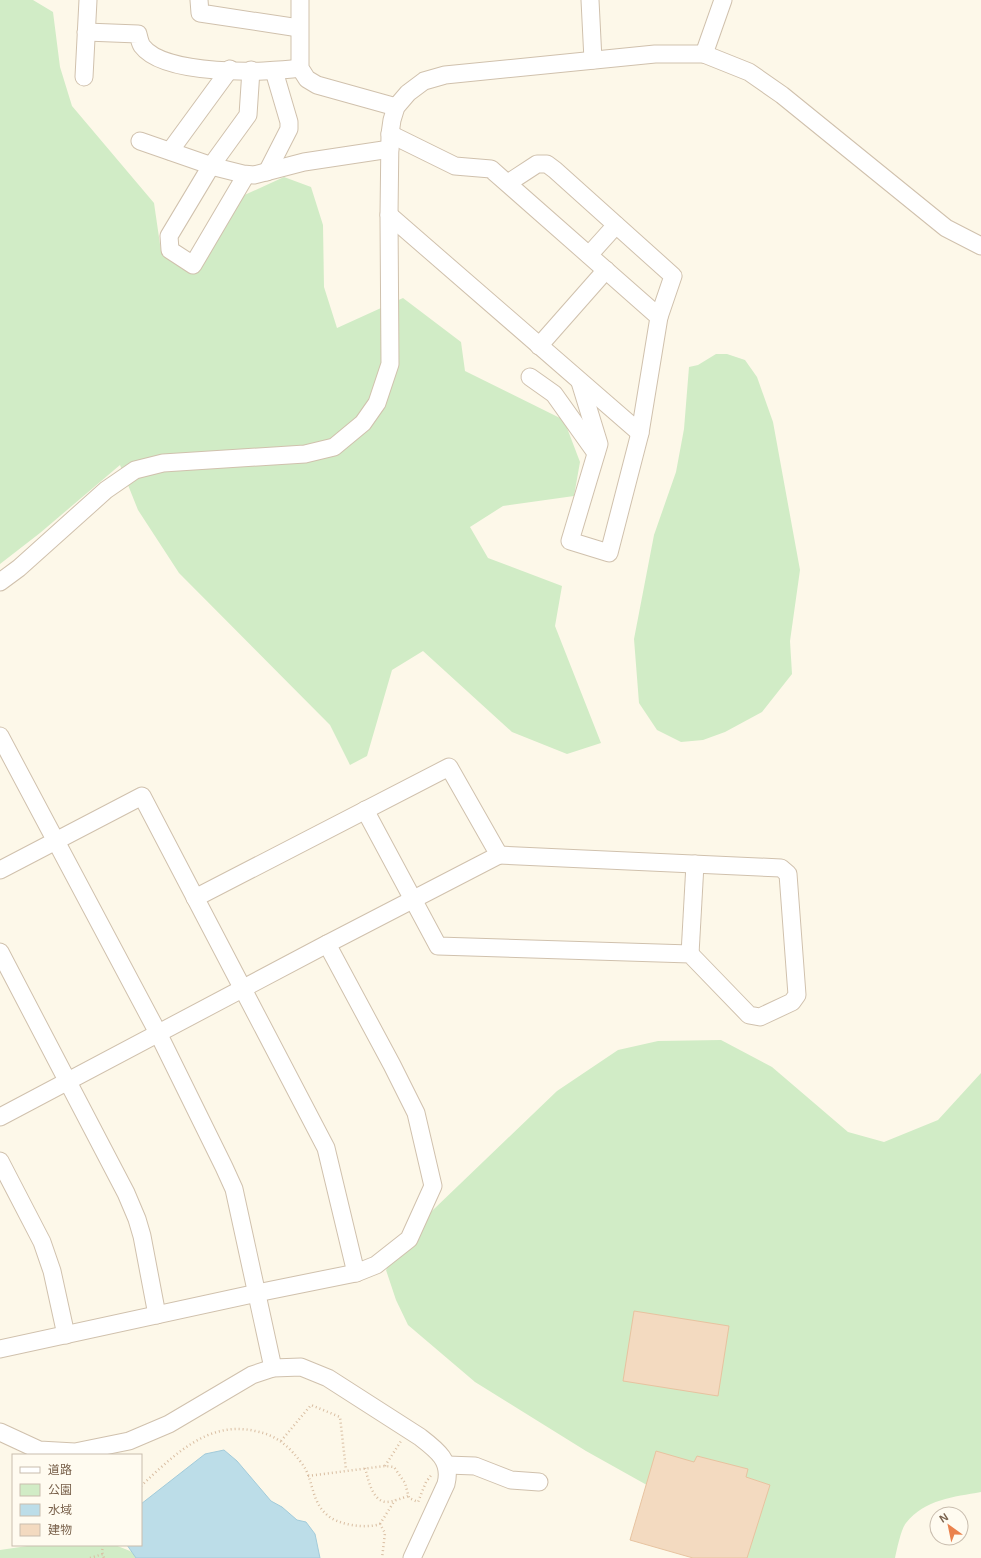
<svg xmlns="http://www.w3.org/2000/svg" width="981" height="1558" font-family="Helvetica,'Noto Sans JP',sans-serif">
	<style>
		.green { fill: #d1ecc6 }
		.water { fill: #bcdde8; stroke: #a2cbda }
		.building { fill: #f3dac0; stroke: #e7c3a0 }
		.lines { fill: none; stroke-linecap: round; stroke-linejoin: round }
		.minor-casing { stroke: #d0c1ad; stroke-width: 19 }
		.path { stroke: #d9bea2; stroke-width: 2.5; stroke-dasharray: 1 3; stroke-linecap: butt }
		.minor { stroke: #fff; stroke-width: 17 }
	</style>
	<rect width="100%" height="100%" fill="#fdf8e9"/>
	<g class="green">
		<polygon points="0,0 33,0 53,12 60,67 72,106 154,203 161,251 194,273 240,197 284,177 311,187 323,225 324,287 337,328 403,298 461,342 465,371 564,420 580,462 574,496 503,506 470,527 488,558 562,586 555,626 601,743 567,754 512,732 423,651 392,670 367,756 350,765 330,725 179,573 138,510 120,465 40,533 0,564"/>
		<polygon points="716,354 727,354 745,360 757,377 773,422 800,570 790,641 792,674 762,712 725,732 703,740 681,742 657,730 639,703 634,639 654,535 676,472 684,429 689,367 698,365"/>
		<path d="M721,1040L772,1067L848,1132L884,1142L938,1120L981,1073V1492C954,1497 925,1499 906,1523C901,1529 897,1549 895,1558H727L679,1503L586,1451L475,1382L408,1325L396,1300L386,1270L409,1233L557,1091L618,1050L658,1041Z"/>
		<polygon points="34,1545 115,1545 130,1551 139,1558 0,1558 0,1550"/>
	</g>
	<polygon class="water" points="224,1450 237,1461 271,1501 282,1507 297,1520 306,1522 315,1534 320,1558 136,1558 127,1545 141,1545 141,1504 205,1454"/>
	<g class="building">
		<polygon points="634,1311 729,1326 718,1396 623,1381"/>
		<polygon points="656,1451 694,1462 697,1456 748,1469 746,1477 770,1485 747,1558 693,1558 630,1540"/>
	</g>
	<g class="lines">
		<defs>
			<g id="minor">
				<polyline points="199,0 200,13 299,28"/>
				<polyline points="300,0 300,68 307,79 317,85 396,107"/>
				<polyline points="590,0 593,60"/>
				<path d="M86,32L138,34C139,38 140,43 142,46C164,76 265,73 300,68"/>
				<polyline points="704,54 723,0"/>
				<polyline points="84,77 88,0"/>
				<polyline points="140,141 215,167 243,174 254,175 304,162 390,149"/>
				<polyline points="170,151 230,69"/>
				<polyline points="267,172 289,129 289,122 274,71"/>
				<polyline points="246,175 193,265 170,250 169,236 211,166 248,115 251,70"/>
				<polyline points="508,183 537,164 547,164 555,170 673,276 659,317"/>
				<polyline points="389,215 640,433 659,317 491,169 455,166 390,134"/>
				<polyline points="589,255 616,225"/>
				<polyline points="539,346 606,270"/>
				<polyline points="530,377 554,394 596,453"/>
				<polyline points="580,382 599,444 570,541 609,553 640,433"/>
				<polyline points="0,582 19,568 106,490 135,470 163,463 305,454 334,447 363,423 377,403 390,364 389,215 390,134 392,120 396,107 408,93 424,81 445,75 655,54 704,54 749,72 782,95 946,228 981,246"/>
				<polyline points="0,736 158,1033 224,1167 234,1189 273,1368"/>
				<polyline points="365,810 438,946 690,954 749,1015 760,1017 792,1002 797,995 788,874 781,868 499,855"/>
				<polyline points="0,870 142,796 326,1148 356,1273 257,1293 0,1349"/>
				<polyline points="195,898 449,767 499,855 327,944"/>
				<polyline points="0,952 126,1193 137,1219 142,1236 157,1315"/>
				<polyline points="690,954 695,864"/>
				<polyline points="0,1117 327,944 392,1065 416,1113 433,1186 409,1239 376,1265 356,1273"/>
				<polyline points="0,1161 42,1242 52,1271 66,1335"/>
				<path d="M0,1432L39,1450L75,1452L129,1441L169,1424L252,1375L273,1368L301,1367L328,1378L420,1437C437,1450 452,1461 446,1484L412,1558"/>
				<polyline points="447,1465 475,1466 511,1480 539,1482"/>
			</g>
		</defs>
		<use href="#minor" class="minor-casing"/>
		<g class="path">
			<polyline points="281,1441 311,1405 340,1417 346,1470"/>
			<polyline points="385,1466 401,1441"/>
			<path d="M365,1468C368,1478 372,1501 386,1502C393,1502 402,1498 408,1496"/>
			<polyline points="308,1476 385,1466 394,1467 405,1483 409,1498 418,1502 426,1482 432,1474"/>
			<path d="M141,1486C173,1456 208,1420 255,1431C277,1435 290,1447 303,1465C313,1479 311,1500 326,1514C337,1525 366,1529 380,1524L385,1533L382,1558"/>
			<polyline points="380,1524 395,1500"/>
			<polyline points="103,1545 102,1552 104,1558"/>
			<polyline points="90,1558 103,1554"/>
		</g>
		<use href="#minor" class="minor"/>
	</g>
	<rect x="12" y="1454" width="130" height="92" fill="#fffbf0" stroke="#c9bdae"/>
	<rect x="20" y="1467" width="20" height="6" fill="#ffffff" stroke="#c9bdae"/>
	<text x="48" y="1474" font-size="12" fill="#79614b">道路</text>
	<rect x="20" y="1484" width="20" height="12" fill="#d1ecc6" stroke="#c9bdae"/>
	<text x="48" y="1494" font-size="12" fill="#79614b">公園</text>
	<rect x="20" y="1504" width="20" height="12" fill="#bcdde8" stroke="#c9bdae"/>
	<text x="48" y="1514" font-size="12" fill="#79614b">水域</text>
	<rect x="20" y="1524" width="20" height="12" fill="#f3dac0" stroke="#c9bdae"/>
	<text x="48" y="1534" font-size="12" fill="#79614b">建物</text>
	<g transform="translate(949 1526) rotate(327)"><circle r="19" fill="#fffbf0" stroke="#c9bdae"/>
	<path d="M0-3L7 15L0 10L-7 15Z" fill="#ea824c"/>
	<text y="-6" font-size="11" font-weight="bold" text-anchor="middle" fill="#79614b">N</text>
	</g>
</svg>
